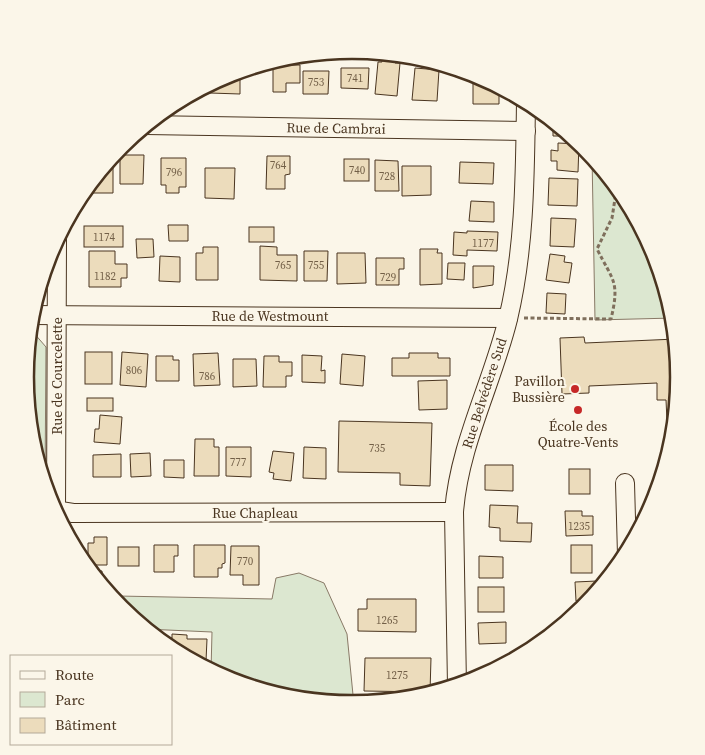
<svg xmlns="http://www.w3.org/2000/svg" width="705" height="755" font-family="'Source Serif 4',serif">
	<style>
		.green { fill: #dce7d0; stroke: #887966 }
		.building { fill: #ecdcbc; stroke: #4a3520 }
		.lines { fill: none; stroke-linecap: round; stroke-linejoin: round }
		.minor-casing { stroke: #4a3520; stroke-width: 20 }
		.path { stroke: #7f6f5c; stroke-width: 3; stroke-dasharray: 4 2.5; stroke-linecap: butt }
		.minor { stroke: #fbf6e9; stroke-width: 18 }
		.poi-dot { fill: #c62828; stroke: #fbf6e9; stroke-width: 2 }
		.labels { text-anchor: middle; stroke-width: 4; stroke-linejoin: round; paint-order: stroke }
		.number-label { font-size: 11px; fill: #725f47 }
		.street-label { font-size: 14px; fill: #4a3520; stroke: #fbf6e9 }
		.poi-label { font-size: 14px; fill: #4a3520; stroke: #fbf6e9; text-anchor: end }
		.rim { fill: none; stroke: #4a3520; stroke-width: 2.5 }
	</style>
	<rect width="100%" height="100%" fill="#fbf6e9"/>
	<g class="green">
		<polygon points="592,156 625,196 655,252 674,318 595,320"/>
		<polygon points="29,332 33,332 46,347 45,485 31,441 25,377"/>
		<path d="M299,573L324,583L347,634L354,705C306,704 254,694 211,671L212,632L145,629L118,605V596L272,599L276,578Z"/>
	</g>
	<g class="building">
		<polygon points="382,57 396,58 395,63 400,63 397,96 375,94 378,62 382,62"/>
		<polygon points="273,65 300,65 300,83 286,83 286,92 273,92"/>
		<polygon points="341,68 369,68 368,89 341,88"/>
		<polygon points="415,68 439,70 437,101 412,100"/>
		<polygon points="240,71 240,94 210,93 211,84"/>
		<polygon points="303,71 329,71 328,94 303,94"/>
		<polygon points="473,77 482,77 499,86 499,104 473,104"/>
		<polygon points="553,120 572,136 553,136"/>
		<polygon points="558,143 579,144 578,172 557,170 557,161 551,161 551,150 558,151"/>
		<polygon points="120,155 144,155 143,184 120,184"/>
		<polygon points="267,156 290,156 290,174 285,175 285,189 266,189"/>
		<polygon points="161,158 186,158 186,187 179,187 179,193 166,193 166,185 161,185"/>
		<rect x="344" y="159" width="25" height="22"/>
		<polygon points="109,160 113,160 113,193 88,193 88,186"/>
		<polygon points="375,160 398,161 399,191 375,191"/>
		<polygon points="460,162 494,163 493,184 459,183"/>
		<polygon points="402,166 431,166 431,195 402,196"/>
		<polygon points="205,168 235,168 234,199 205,198"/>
		<polygon points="549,178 578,179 577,206 548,205"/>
		<polygon points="471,201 494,202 494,222 469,221"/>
		<polygon points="551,218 576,219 574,247 550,246"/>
		<polygon points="168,225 188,225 188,241 169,241"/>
		<rect x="84" y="226" width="39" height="21"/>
		<rect x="249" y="227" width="25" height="15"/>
		<polygon points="467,231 498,232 497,251 467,250 467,256 453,255 454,232 467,233"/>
		<polygon points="136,239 153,239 154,257 137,258"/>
		<polygon points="260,246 277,247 277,255 297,255 297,281 260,280"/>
		<polygon points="203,247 218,247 218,280 196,280 196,253 203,253"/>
		<polygon points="420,249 438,249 437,253 442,253 442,284 420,285"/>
		<polygon points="89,251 115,251 115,264 127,264 127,278 121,278 121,287 89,287"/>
		<polygon points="304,251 328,251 327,281 304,281"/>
		<polygon points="337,253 365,253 366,283 337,284"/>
		<polygon points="550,254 565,256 564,262 572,263 569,283 546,280"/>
		<polygon points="160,256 180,257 180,282 159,281"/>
		<polygon points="376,258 404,258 404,269 399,269 399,285 376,285"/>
		<polygon points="448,263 465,263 464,280 447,279"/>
		<polygon points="473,266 494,266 493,285 473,288"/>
		<polygon points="547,293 566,294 565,314 546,313"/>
		<polygon points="584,337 585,343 676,339 680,378 673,443 668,443 666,400 657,400 657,383 589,386 589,393 562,394 560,338"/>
		<rect x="85" y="352" width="27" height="32"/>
		<polygon points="122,352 148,354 146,387 120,385"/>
		<polygon points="218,353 220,385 194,386 193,354"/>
		<polygon points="409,353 438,353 438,358 450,358 450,376 392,376 392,358 409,358"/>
		<polygon points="342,354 365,356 363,386 340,384"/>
		<polygon points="302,355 322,356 321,371 325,370 325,383 302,382"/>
		<polygon points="156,356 173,356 173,360 179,360 179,381 156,381"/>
		<polygon points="264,356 279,356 279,362 292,362 292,376 286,376 286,387 263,387"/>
		<polygon points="233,359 256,359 257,386 233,387"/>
		<polygon points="447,380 447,409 419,410 418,381"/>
		<rect x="87" y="398" width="26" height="13"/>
		<polygon points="100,415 122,417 120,444 94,442 95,429 99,429"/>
		<polygon points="339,421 432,423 430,486 400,485 400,473 338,472"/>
		<polygon points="195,439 214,439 214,447 219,447 219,476 194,476"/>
		<polygon points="226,447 251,447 251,477 226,476"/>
		<polygon points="304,447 326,448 326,479 303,478"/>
		<polygon points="273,451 294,453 291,481 273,479 274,473 269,472"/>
		<polygon points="150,453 151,476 131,477 130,454"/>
		<polygon points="121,454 121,477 93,477 93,455"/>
		<polygon points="164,460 184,460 184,478 164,477"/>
		<polygon points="485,465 513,465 513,491 485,490"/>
		<rect x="569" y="469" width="21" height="25"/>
		<polygon points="490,505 518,506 517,523 532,523 531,542 500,541 500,528 489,527"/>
		<polygon points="565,511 582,511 582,516 593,516 593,535 566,536"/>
		<polygon points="94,537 107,537 107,565 88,565 88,543 94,543"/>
		<polygon points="154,545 178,545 178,556 174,556 174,572 154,572"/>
		<polygon points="194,545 225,545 225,563 222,564 222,568 218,568 218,577 194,577"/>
		<rect x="571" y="545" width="21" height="28"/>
		<polygon points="231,546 259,546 259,585 243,585 243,575 230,575"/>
		<rect x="118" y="547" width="21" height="19"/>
		<polygon points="479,556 503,557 503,578 479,578"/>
		<polygon points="89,570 102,571 102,583 99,583"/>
		<polygon points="597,581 598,593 591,601 576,601 575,582"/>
		<rect x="478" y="587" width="26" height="25"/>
		<polygon points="367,599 416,599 416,632 358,631 358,609 367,609"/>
		<polygon points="506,622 506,643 479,644 478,623"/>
		<polygon points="172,634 187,635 187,639 207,639 206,661 190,660 170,650 156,638 172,638"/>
		<polygon points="365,658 431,658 430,692 364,691"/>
	</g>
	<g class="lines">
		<defs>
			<g id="minor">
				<polyline points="146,125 526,131"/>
				<polyline points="31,315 508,318"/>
				<polyline points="625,483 627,555"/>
				<polyline points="54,510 73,513 454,512"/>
				<polyline points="56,514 57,238"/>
				<path d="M457,686L454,512C459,445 492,384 508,319C525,248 525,174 526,101"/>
			</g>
		</defs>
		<use href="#minor" class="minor-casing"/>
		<g class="path">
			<path d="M524,318L611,319C620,281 613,281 597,249L612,218L617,186"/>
			<polyline points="28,343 36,335"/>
			<polyline points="31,439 40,448"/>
		</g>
		<use href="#minor" class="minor"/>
	</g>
	<g class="poi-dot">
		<circle cx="575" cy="389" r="5"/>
		<circle cx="578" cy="410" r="5"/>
	</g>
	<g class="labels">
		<g class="number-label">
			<text x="355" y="82">741</text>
			<text x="316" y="86">753</text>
			<text x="278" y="169">764</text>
			<text x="357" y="174">740</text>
			<text x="174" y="176">796</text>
			<text x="387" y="180">728</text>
			<text x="104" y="241">1174</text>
			<text x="483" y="247">1177</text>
			<text x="283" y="269">765</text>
			<text x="316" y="269">755</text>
			<text x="105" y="280">1182</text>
			<text x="388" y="281">729</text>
			<text x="134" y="374">806</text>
			<text x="207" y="380">786</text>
			<text x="377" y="452">735</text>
			<text x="238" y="466">777</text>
			<text x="579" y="530">1235</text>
			<text x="245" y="565">770</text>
			<text x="387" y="624">1265</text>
			<text x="397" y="679">1275</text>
		</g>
		<g class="street-label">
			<text transform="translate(336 128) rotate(1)" y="5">Rue de Cambrai</text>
			<text x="270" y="321">Rue de Westmount</text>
			<text transform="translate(57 376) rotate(-90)" y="5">Rue de Courcelette</text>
			<text transform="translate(484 393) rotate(-72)" y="5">Rue Belvédère Sud</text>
			<text x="255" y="518">Rue Chapleau</text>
		</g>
		<g class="poi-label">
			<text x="565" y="386">Pavillon<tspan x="565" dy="16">Bussière</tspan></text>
			<text x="578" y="431" text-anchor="middle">École des<tspan x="578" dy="16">Quatre-Vents</tspan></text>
		</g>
	</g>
	<path d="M0 0H705V755H0ZM34 377a318 318 0 1 1 636 0a318 318 0 1 1-636 0Z" fill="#fbf6e9" fill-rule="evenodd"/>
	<path class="rim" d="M34 377a318 318 0 1 1 636 0a318 318 0 1 1-636 0Z"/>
	<rect x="10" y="655" width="162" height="90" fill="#fbf6e9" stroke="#b4a999"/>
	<rect x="20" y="671" width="25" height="8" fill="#fbf6e9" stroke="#b4a999"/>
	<text x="55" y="680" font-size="15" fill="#4a3520">Route</text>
	<rect x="20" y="692" width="25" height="15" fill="#dce7d0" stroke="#b4a999"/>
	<text x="55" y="705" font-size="15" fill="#4a3520">Parc</text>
	<rect x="20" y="718" width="25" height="15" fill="#ecdcbc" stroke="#b4a999"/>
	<text x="55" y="730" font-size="15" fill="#4a3520">Bâtiment</text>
</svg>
